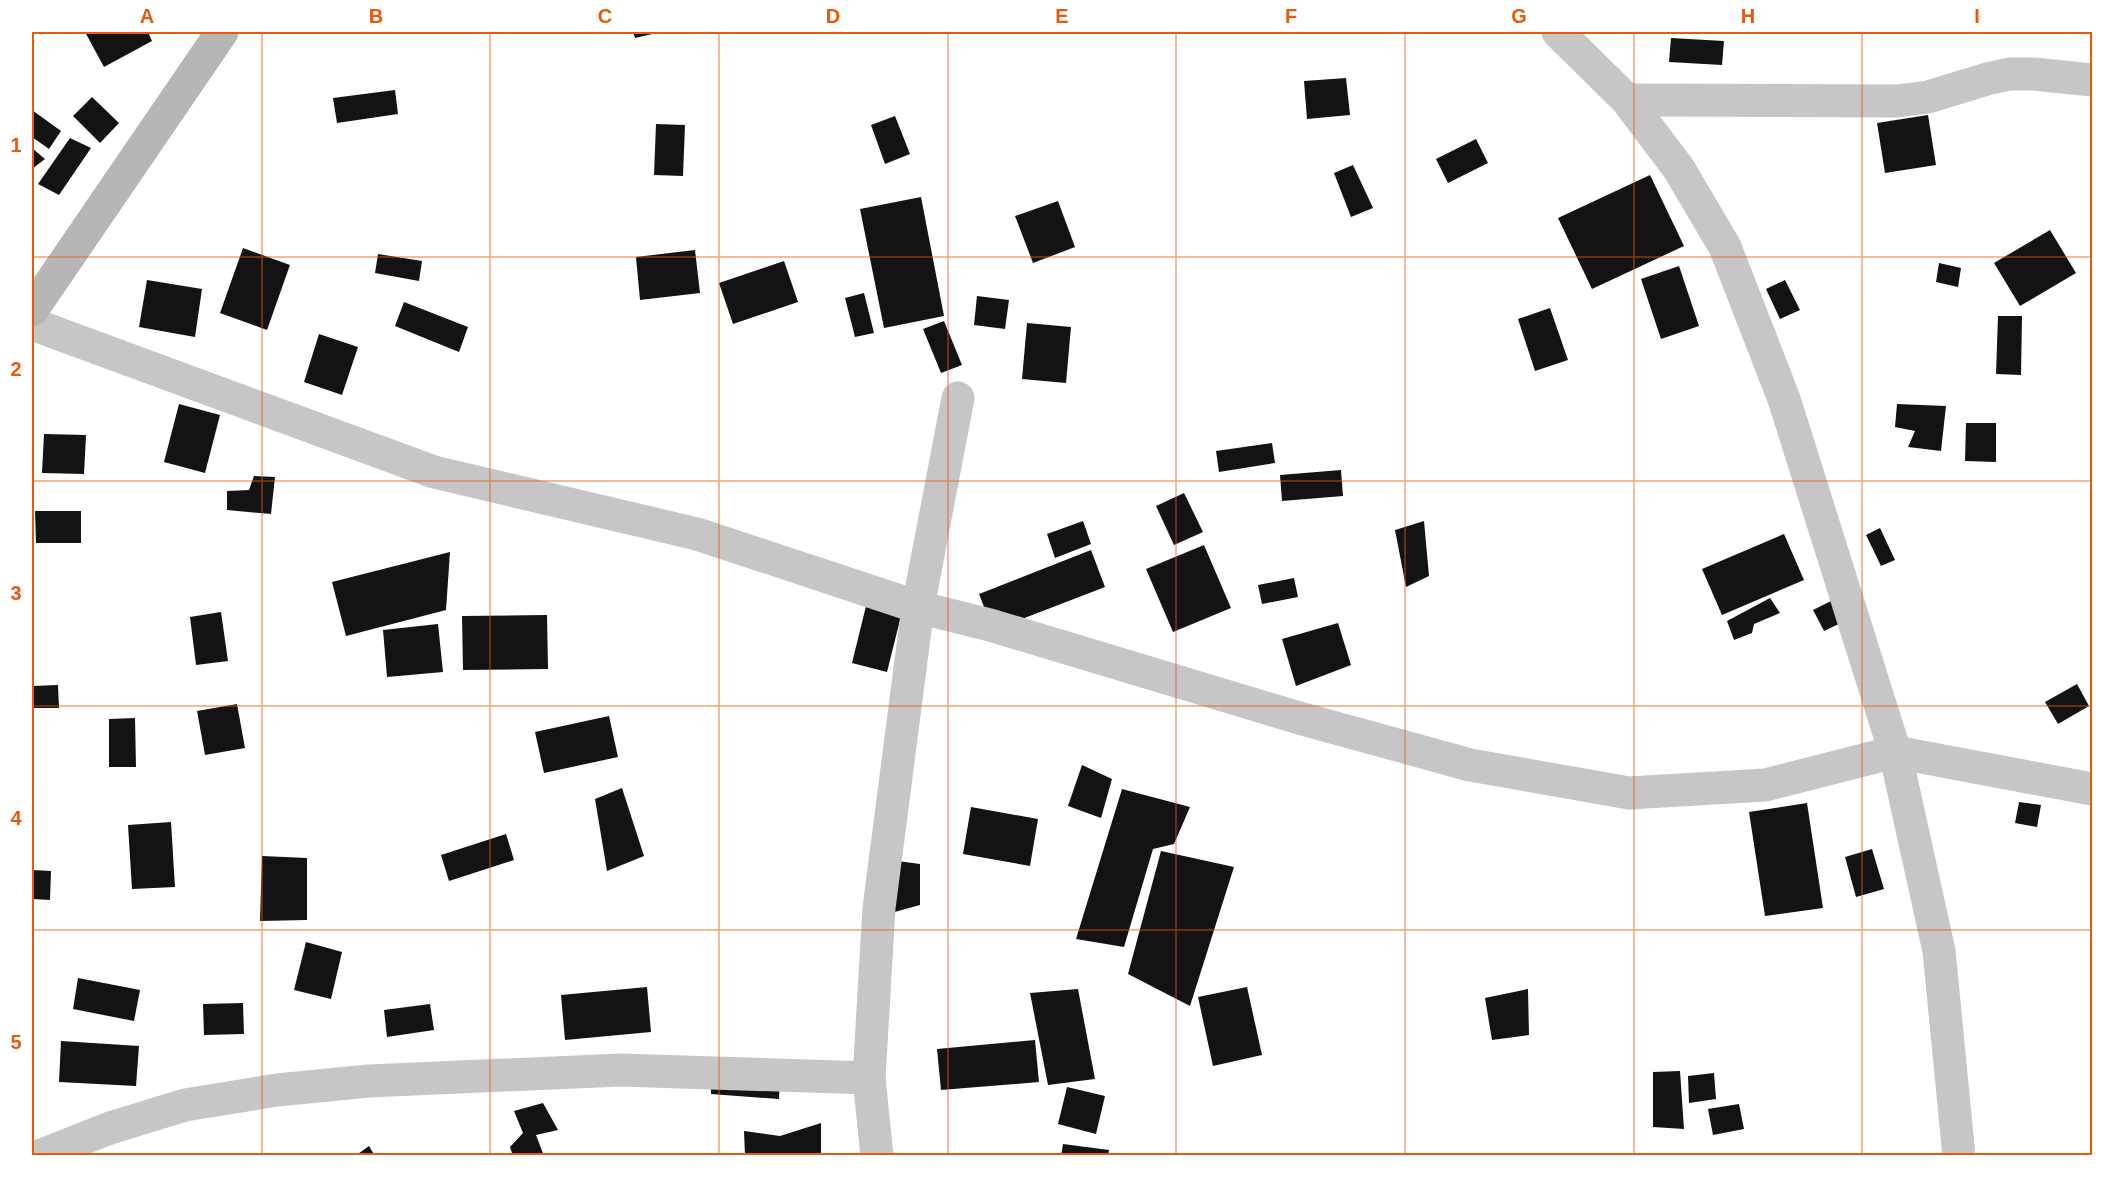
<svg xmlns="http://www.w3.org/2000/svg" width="2124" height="1187" font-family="Helvetica,sans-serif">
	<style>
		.building { fill: #131313 }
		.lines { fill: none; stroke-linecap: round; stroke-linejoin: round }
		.street { stroke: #c6c6c6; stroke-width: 33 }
		.secondary { stroke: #b6b6b6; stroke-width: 33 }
		.grid { fill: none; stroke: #e8590c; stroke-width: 1.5; stroke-opacity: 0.55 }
		.neatline { fill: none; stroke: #e8590c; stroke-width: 2 }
		.grid-label { font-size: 20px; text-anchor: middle; font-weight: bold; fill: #e8590c }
	</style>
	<rect width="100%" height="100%" fill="#fff"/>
	<g class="building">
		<polygon points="85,32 148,32 152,41 104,67"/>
		<polygon points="633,32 661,32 635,38"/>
		<polygon points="1671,38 1724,41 1722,65 1669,62"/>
		<polygon points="1346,78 1350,115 1307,119 1304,81"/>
		<polygon points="395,90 398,114 337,123 333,98"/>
		<polygon points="92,97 119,123 100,143 73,116"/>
		<polygon points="32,110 61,131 49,149 32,137"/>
		<polygon points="1928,115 1936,165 1885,173 1877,123"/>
		<polygon points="895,116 910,154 885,164 871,125"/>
		<polygon points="656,124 685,125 683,176 654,175"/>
		<polygon points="70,138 91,148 59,195 38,184"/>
		<polygon points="1476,139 1488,163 1448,183 1436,159"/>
		<polygon points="32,148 45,159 32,169"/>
		<polygon points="1353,165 1373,208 1351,217 1334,173"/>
		<polygon points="1650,175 1684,246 1592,289 1558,218"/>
		<polygon points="921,197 944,316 884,328 860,209"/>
		<polygon points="1058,201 1075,247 1033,263 1015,216"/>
		<polygon points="2050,230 2076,273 2020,306 1994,263"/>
		<polygon points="243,248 290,265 267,330 220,313"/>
		<polygon points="695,250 700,293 640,300 636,257"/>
		<polygon points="378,254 422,261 419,281 375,273"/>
		<polygon points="784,261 798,302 733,324 719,283"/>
		<polygon points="1939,263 1961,268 1958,287 1936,282"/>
		<polygon points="1679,266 1699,326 1661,339 1641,279"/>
		<polygon points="147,280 202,289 195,337 139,327"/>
		<polygon points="1785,280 1800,310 1780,319 1766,289"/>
		<polygon points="864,293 874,333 855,337 845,298"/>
		<polygon points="977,296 1009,300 1005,329 974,325"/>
		<polygon points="404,302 468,327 459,352 395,326"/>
		<polygon points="1550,308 1568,360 1535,371 1518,319"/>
		<polygon points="1998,316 2022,316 2021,375 1996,374"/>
		<polygon points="944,321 962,365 941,373 923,329"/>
		<polygon points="1027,323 1071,327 1066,383 1022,379"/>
		<polygon points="319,334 358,347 342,395 304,382"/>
		<polygon points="179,404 220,415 205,473 164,462"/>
		<polygon points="1897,404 1946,406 1941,451 1908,447 1915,431 1895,427"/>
		<polygon points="1966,423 1996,423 1996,462 1965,461"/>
		<polygon points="44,434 86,435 84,474 42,473"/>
		<polygon points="1272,443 1275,463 1219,472 1216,451"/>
		<polygon points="1341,470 1343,496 1282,501 1280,475"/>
		<polygon points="254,476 275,477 271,514 227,510 227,491 249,490"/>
		<polygon points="1184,493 1203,532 1174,545 1156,506"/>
		<polygon points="35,511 81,511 81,543 36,543"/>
		<polygon points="1083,521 1091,544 1055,558 1047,534"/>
		<polygon points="1424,521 1429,576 1406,587 1395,530"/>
		<polygon points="1880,528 1895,560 1881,566 1866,535"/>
		<polygon points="1784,534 1804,580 1722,615 1702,569"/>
		<polygon points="1204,545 1231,608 1173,632 1146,569"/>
		<polygon points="1091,550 1105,587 993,630 979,594"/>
		<polygon points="450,552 446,610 346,636 332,582"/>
		<polygon points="1294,578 1298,597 1262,604 1258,585"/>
		<polygon points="869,594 904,604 887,672 852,663"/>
		<polygon points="1770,598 1780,613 1754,624 1752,633 1734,640 1727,621"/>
		<polygon points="1833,600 1843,622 1824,631 1813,610"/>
		<polygon points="221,612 228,661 196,665 190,617"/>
		<polygon points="547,615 548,669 463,670 462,616"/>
		<polygon points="1338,623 1351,665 1296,686 1282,639"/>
		<polygon points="438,624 443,672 387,677 383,630"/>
		<polygon points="2077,684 2089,706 2058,724 2045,702"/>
		<polygon points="58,685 59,708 32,708 32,686"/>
		<polygon points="237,704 245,748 205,755 197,711"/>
		<polygon points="609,716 618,757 544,773 535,732"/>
		<polygon points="135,718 136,767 109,767 109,719"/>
		<polygon points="1082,765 1112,779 1101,818 1068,806"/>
		<polygon points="622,788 644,856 607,871 595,799"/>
		<polygon points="1122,789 1190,807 1174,844 1153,849 1124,947 1076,939"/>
		<polygon points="2019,802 2041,805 2037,827 2015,823"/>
		<polygon points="1807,803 1823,908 1765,916 1749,812"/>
		<polygon points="971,807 1038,819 1030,866 963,854"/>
		<polygon points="171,822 175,887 132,889 128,825"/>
		<polygon points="506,834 514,860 449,881 441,855"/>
		<polygon points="1872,849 1884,889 1856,897 1845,857"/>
		<polygon points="1161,851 1234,867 1190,1006 1128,974"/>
		<polygon points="262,856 307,858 307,920 260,921"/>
		<polygon points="890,860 920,864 920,905 891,913"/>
		<polygon points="32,870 51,871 50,900 32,899"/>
		<polygon points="306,942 342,952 331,999 294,990"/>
		<polygon points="78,978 140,990 134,1021 73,1009"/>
		<polygon points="647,987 651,1032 565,1040 561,995"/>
		<polygon points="1247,987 1262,1055 1213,1066 1198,997"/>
		<polygon points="1078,989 1095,1079 1048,1085 1030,993"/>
		<polygon points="1528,989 1529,1035 1492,1040 1485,998"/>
		<polygon points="243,1003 244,1034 204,1035 203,1004"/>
		<polygon points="430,1004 434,1030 387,1037 384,1010"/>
		<polygon points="1035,1040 1039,1082 941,1090 937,1049"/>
		<polygon points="61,1041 139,1046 136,1086 59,1082"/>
		<polygon points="710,1062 781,1062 779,1099 711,1094"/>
		<polygon points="1680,1071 1684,1129 1653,1127 1653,1072"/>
		<polygon points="1714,1073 1716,1099 1689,1103 1688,1076"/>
		<polygon points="1067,1087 1105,1096 1096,1134 1058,1124"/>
		<polygon points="543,1103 558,1130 536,1135 544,1156 513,1156 510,1147 523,1133 514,1111"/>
		<polygon points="1739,1104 1744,1129 1713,1135 1708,1109"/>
		<polygon points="821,1123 821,1156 745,1156 744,1131 780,1136"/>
		<polygon points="1063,1144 1109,1150 1108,1156 1061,1156"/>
		<polygon points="369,1146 375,1156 355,1156"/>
	</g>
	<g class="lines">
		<g class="street">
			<polyline points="1558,32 1627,100 1679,169 1725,247 1784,399 1895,752 1939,951 1959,1156"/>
			<polyline points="1627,100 1897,101 1928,97 1987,79 2009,74 2033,74 2092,80"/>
			<polyline points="32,324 434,472 697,534 918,607 990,625 1299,718 1470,765 1629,793 1765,785 1895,752 2092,789"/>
			<polyline points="39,1156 110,1128 185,1105 277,1090 369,1081 620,1070 869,1078"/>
			<polyline points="877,1156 869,1078 879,908 918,607 958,398"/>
		</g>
		<polyline class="secondary" points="32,310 222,32"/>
	</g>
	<path class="grid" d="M262,32V1156M490,32V1156M719,32V1156M948,32V1156M1176,32V1156M1405,32V1156M1634,32V1156M1862,32V1156M32,257H2092M32,481H2092M32,706H2092M32,930H2092"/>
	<rect width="2124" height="1187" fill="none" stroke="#ffffff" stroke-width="66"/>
	<rect x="33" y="33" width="2058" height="1121" class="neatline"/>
	<g class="grid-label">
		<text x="147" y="23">A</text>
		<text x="376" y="23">B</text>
		<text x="605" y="23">C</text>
		<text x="833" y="23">D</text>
		<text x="1062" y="23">E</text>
		<text x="1291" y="23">F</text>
		<text x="1519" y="23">G</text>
		<text x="1748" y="23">H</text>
		<text x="1977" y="23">I</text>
		<text x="16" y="152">1</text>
		<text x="16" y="376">2</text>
		<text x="16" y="600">3</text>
		<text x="16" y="825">4</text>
		<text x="16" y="1049">5</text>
	</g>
</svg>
